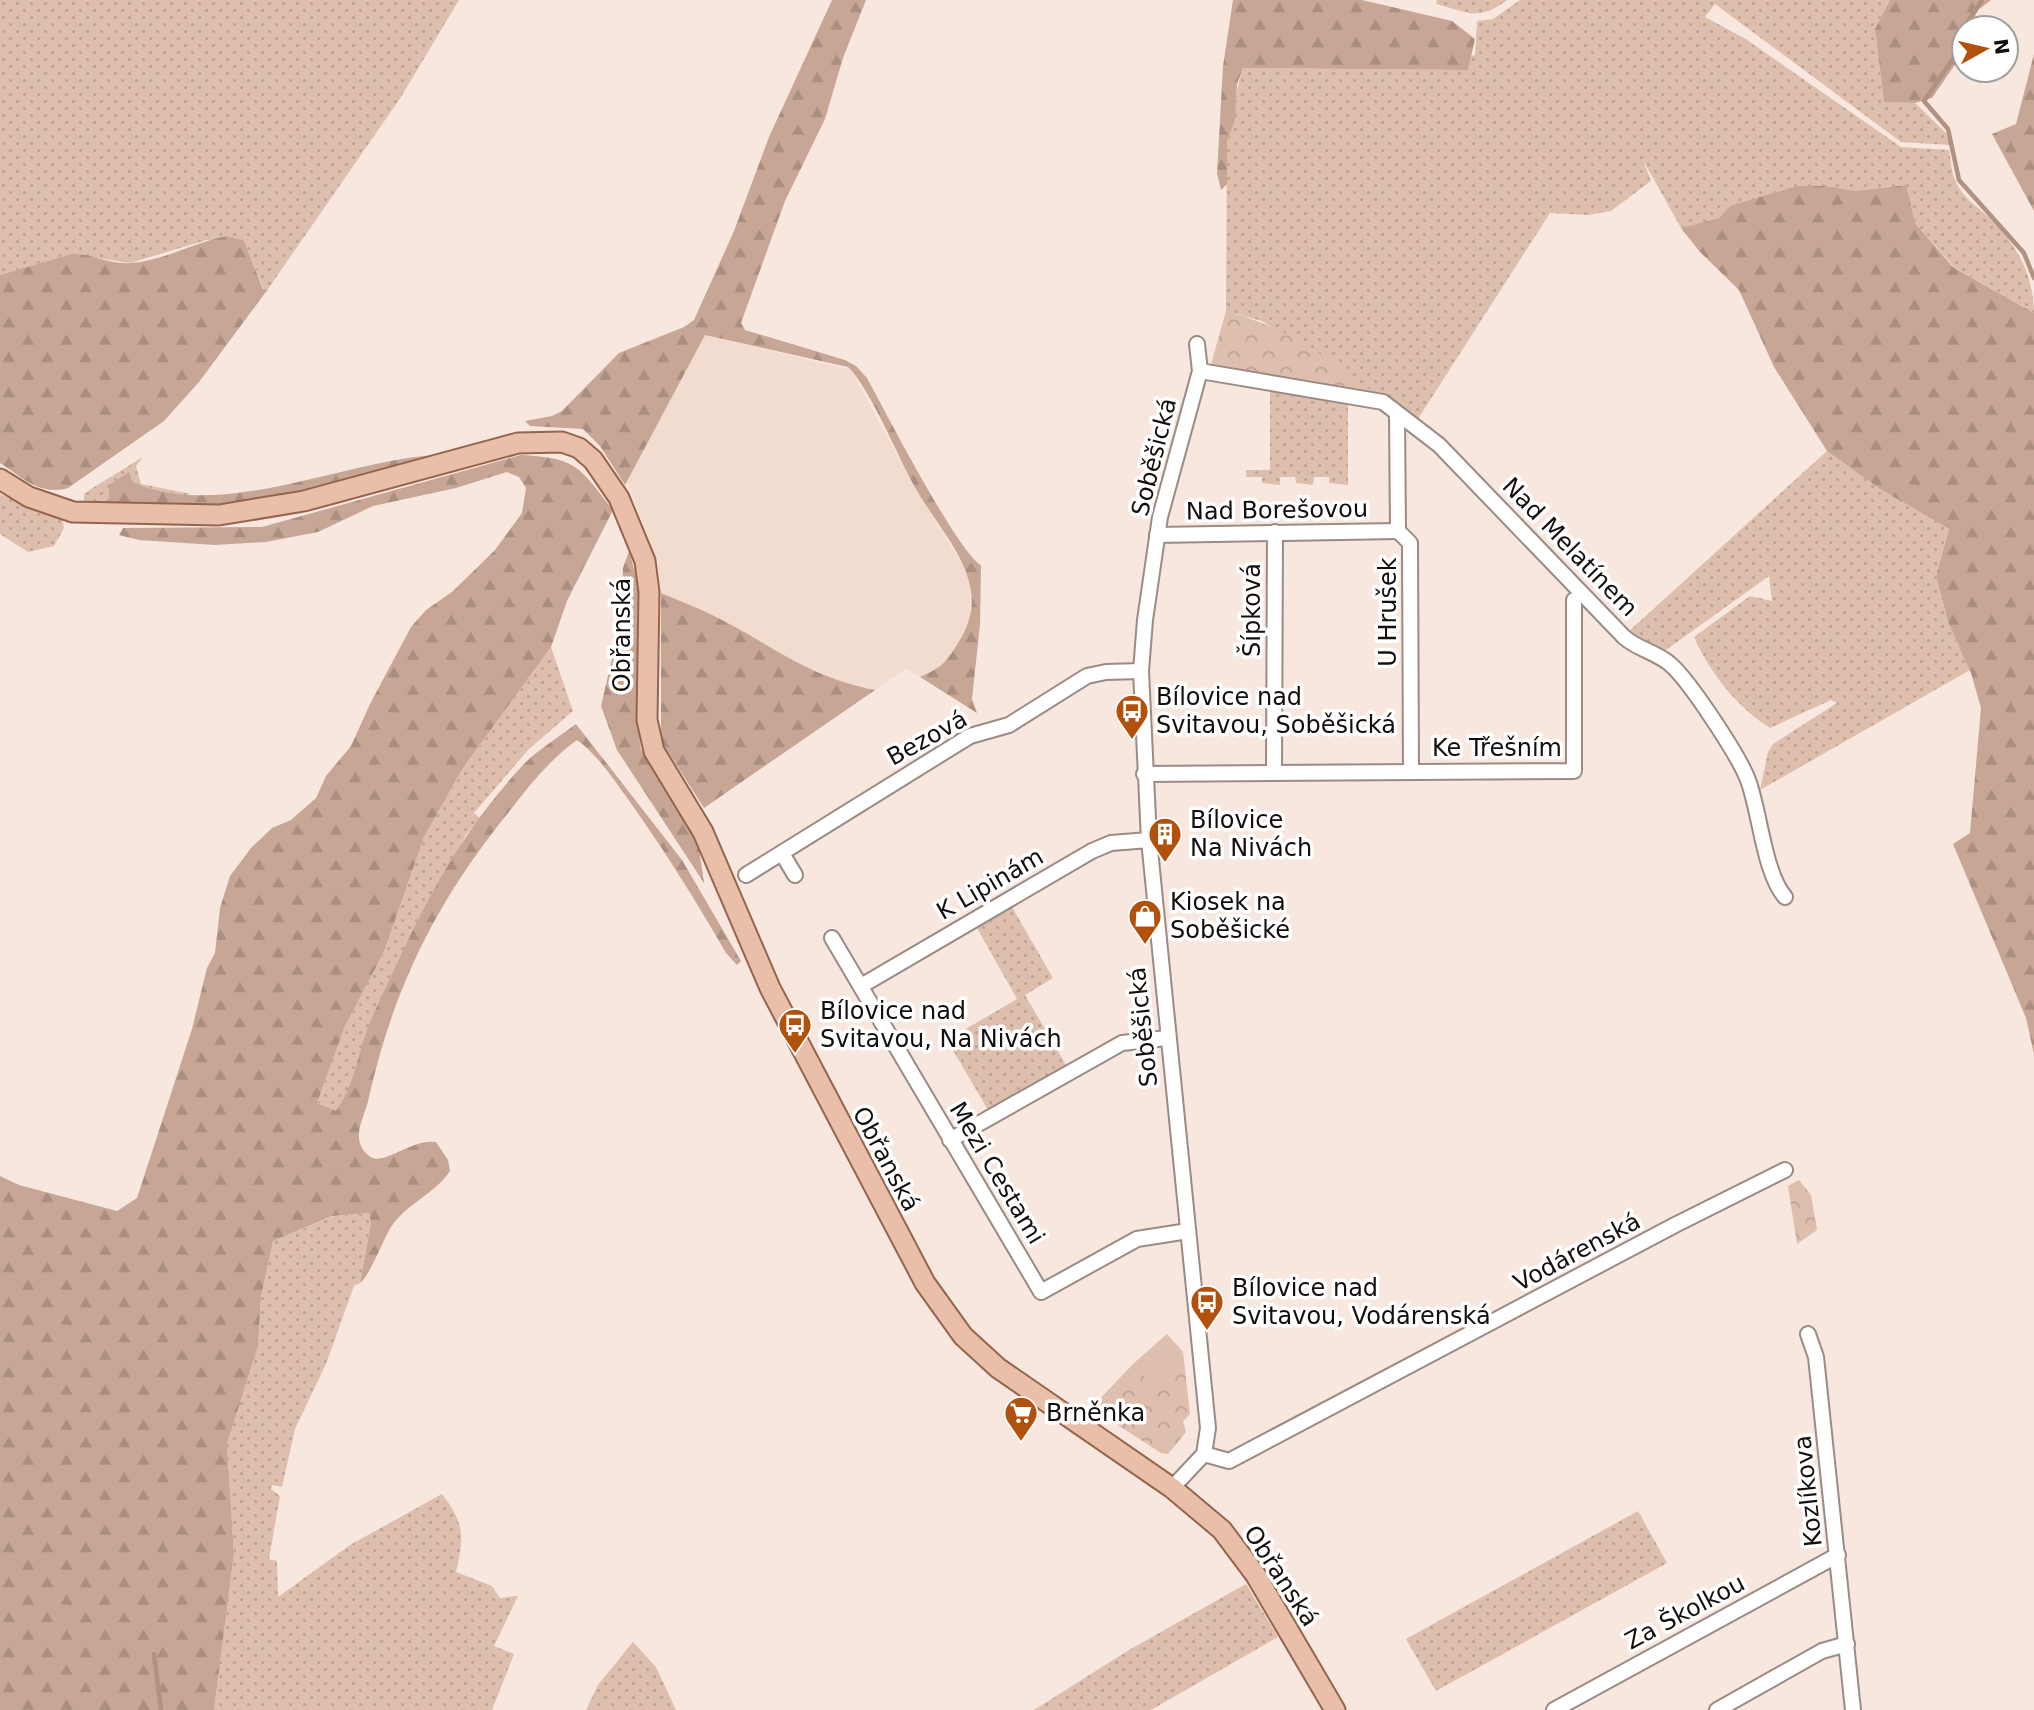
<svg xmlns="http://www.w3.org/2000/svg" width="2034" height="1710" font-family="'DejaVu Sans',sans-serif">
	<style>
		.built { fill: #f2dbcf }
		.grass { fill: url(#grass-dots) }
		.forest { fill: url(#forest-firs) }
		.park { fill: url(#park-crowns) }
		.pitch { fill: #debead }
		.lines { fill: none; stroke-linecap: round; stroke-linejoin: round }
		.stream { stroke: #b19180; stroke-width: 4.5 }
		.minor-casing { stroke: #9a8b84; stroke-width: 18 }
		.major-casing { stroke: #94654c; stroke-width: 23 }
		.minor { stroke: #fff; stroke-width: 14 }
		.major { stroke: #e9bfa9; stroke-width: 19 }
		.labels { text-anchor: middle; stroke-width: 7; stroke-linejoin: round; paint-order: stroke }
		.street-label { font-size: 24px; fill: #130e0b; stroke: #fff }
		.poi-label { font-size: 24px; fill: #130e0b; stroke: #fff; text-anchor: start }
	</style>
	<defs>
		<pattern id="grass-dots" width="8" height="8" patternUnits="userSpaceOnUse" patternTransform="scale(1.75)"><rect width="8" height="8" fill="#debead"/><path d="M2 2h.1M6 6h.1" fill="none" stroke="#bea294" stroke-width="1.8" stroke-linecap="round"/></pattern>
		<pattern id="forest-firs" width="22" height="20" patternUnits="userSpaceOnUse" patternTransform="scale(1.75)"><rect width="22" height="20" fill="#c7a695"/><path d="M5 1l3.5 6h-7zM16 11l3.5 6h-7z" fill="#aa8e7f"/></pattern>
		<pattern id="park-crowns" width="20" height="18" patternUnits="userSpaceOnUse" patternTransform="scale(1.75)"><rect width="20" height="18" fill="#debead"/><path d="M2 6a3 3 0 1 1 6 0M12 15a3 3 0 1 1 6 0" fill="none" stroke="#bea294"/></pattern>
	</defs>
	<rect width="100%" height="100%" fill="#f7e7df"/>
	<polygon class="built" points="705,335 851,370 911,481 970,577 970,622 943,667 920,677 906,669 875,690 843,684 801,667 712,615 661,593 658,563 627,481"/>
	<g class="grass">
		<polygon points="0,0 459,0 401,97 268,289 264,290 244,241 207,240 130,263 71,254 0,275"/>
		<path d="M1437,0H1507C1478,22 1468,12 1436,4Z"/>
		<path d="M1520,0H1890L1875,29L1884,102L1915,103L1946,133L1950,145L1901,142L1715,4L1705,17L1744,38L1901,147L1949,150C1951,160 1951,173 1956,182C1962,196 1974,204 1985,214C2014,240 2034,273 2034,313L1954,267L1915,223L1905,185L1855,191L1827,186L1730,206L1719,218L1681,228L1643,160L1651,181L1611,211L1588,215L1550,213L1416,422L1262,321L1226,311L1227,142C1236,117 1234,92 1243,68L1468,70L1471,56L1475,55L1477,21L1493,19Z"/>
		<polygon points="1270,389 1348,400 1348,485 1329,483 1329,477 1314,477 1313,485 1296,483 1295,477 1280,477 1280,485 1262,483 1262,477 1246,477 1246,470 1270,470"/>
		<path d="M1827,451L1880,489L1949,529L1936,576L1948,622L1970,670L1760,790L1768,752L1773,744L1837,703L1831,700L1770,728C1737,707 1710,673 1694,637L1750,596L1772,601L1769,576L1663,652L1627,633Z"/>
		<path d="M143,457L136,466L141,484L191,494C173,499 149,489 133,482L109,507L84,501V494L91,489Z"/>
		<polygon points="0,494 62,519 64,528 54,546 28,552 0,534"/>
		<polygon points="551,647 573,711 529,749 474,813 480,818 466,835 369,1026 348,1094 336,1112 317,1103 345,1026 384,952 424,837 463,768"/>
		<polygon points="1012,907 1053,978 1025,995 1066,1065 988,1110 947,1040 1017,999 977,928"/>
		<path d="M369,1213L371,1223L360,1283L354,1286L326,1364L295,1429L282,1487L272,1485L271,1489L280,1496L269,1559L277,1561L278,1597L350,1545L442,1494C465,1524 464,1536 456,1572L492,1586L500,1598L518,1596L494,1646L514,1654L492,1710H214L234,1554L227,1444L258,1346L261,1297L273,1241L333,1216Z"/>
		<polygon points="1638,1511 1667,1563 1436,1691 1406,1639"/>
		<polygon points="1246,1584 1278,1637 1151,1710 1034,1710 1129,1650"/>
		<polygon points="633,1642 656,1667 676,1710 586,1710 598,1685"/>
	</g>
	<g class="forest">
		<path d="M832,0H866L843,58L825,119L785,201L741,323L745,330L845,360L856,366L867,378C884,409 958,553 981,565L980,624L972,699L977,713L920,677C945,666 947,661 961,638C996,579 936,530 911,480C896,452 869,387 848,367L705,335L625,485L600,446L583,429L530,426L525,421L552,416L562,411L619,353L684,327L694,320L734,231L769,137Z"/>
		<polygon points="1233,0 1362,0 1452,21 1475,39 1468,70 1243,68 1237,84 1235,119 1227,142 1227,184 1221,190 1217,173 1223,66"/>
		<polygon points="1890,0 1991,0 1978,10 1969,28 1964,28 1961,56 1932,98 1915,103 1884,102 1875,29"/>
		<polygon points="2034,54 2034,211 1992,134 2016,124"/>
		<polygon points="1906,185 1915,223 1953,267 2034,313 2034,1054 2026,1018 1953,844 1970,833 1981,708 1971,673 1948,622 1936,576 1949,529 1880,489 1827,451 1774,367 1739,290 1700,252 1681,228 1719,218 1730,206 1797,186 1827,186 1855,191"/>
		<path d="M227,236L244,241L263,289H268L199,382L164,421L68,488C40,496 23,478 0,463V275L71,254C91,253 110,265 131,263C163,261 195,242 227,236Z"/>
		<path d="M436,455L275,500L219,507L109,503V485L129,472L133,482C219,522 345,460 436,455Z"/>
		<path d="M521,455C578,458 579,467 613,510L567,601L551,647L463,768L424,837L384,952L345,1026L317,1103L336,1111C356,1083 358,1049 372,1018C415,923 452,840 525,763C539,749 559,737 576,724L682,860L741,961L737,965L726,953C696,901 665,851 630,802C614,780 599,756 577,740C549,760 529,786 508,813C437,901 394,986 369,1097C365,1118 349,1138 368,1155C382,1169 410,1138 436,1142L448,1160L450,1171C435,1194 407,1203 391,1227C383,1240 369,1277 360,1283L371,1223L369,1213L332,1216L273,1241L261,1297L258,1346L227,1444L234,1554L214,1710H0V1176L19,1185L117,1211L137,1198L192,1029L207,968L215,953L220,908L230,876L251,848L272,828L291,820L316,798L326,776L351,746L370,704L411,627L426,610L452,592L495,550L522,513L526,488L519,477L507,472L456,488L373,506L318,532L266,542L215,545L139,540L119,535L123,528L262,527Z"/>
		<polygon points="629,551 639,586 636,710 641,750 673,797 698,842 704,883 617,750 601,706 621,620 623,568"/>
		<path d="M661,593C677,600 694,606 710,614C772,644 804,676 875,690L704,808L661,741Z"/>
	</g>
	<g class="park">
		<path d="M1226,311C1291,328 1328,360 1382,398L1210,368Z"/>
		<polygon points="1799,1180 1811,1195 1817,1230 1797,1244 1788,1186"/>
		<polygon points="1183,1352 1190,1414 1183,1421 1186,1432 1168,1454 1161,1453 1096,1411 1094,1405 1133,1364 1150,1383"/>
	</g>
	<polygon class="pitch" points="1167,1334 1183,1352 1150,1383 1133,1364"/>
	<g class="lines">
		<g class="stream">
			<polyline points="1982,0 1961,32 1960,49 1924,101 1948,129 1959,180 2024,253 2034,278"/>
			<polyline points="154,1654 161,1710"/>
		</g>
		<defs>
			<g id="minor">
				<path d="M1200,371L1383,402L1439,445L1624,637C1637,649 1656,652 1670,664C1689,680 1739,756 1748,780C1760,812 1764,873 1785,897"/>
				<polyline points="1397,415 1398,531 1410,543 1411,772"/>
				<polyline points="1157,535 1398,531"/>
				<polyline points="1274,772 1275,532"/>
				<polyline points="1144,774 1574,771 1574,600"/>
				<polyline points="783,855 795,875"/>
				<polyline points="746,875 970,736 1009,725 1087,676 1106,672 1141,671"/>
				<polyline points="832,938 1041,1292 1137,1239 1188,1231"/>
				<polyline points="861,986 1092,851 1111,843 1149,840"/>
				<polyline points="950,1140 1122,1043 1167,1038"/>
				<polyline points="1808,1334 1816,1357 1853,1710"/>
				<polyline points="1204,1454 1229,1461 1675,1225 1785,1170"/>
				<polyline points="1172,1488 1204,1454 1208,1428 1149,840 1141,671 1145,620 1160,517 1200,371 1197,344"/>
				<polyline points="1554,1710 1838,1555"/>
				<polyline points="1717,1710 1822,1651 1847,1644"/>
			</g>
			<polyline id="major" points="0,479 29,497 73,512 219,515 304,501 518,443 562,442 579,448 593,460 619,498 645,561 649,592 647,720 654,751 703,832 770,988 925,1283 963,1336 998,1368 1172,1488 1222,1530 1255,1574 1335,1710"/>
		</defs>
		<use href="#minor" class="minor-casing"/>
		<use href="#major" class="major-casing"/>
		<use href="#minor" class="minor"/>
		<use href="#major" class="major"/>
	</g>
	<defs>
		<symbol id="bus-pin" viewBox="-11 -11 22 30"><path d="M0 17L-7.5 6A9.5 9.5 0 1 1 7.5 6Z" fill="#b1510b" stroke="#fff"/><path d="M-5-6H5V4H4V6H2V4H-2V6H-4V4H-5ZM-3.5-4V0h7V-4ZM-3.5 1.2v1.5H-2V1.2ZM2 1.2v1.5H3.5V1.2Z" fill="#fff"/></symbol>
		<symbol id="building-pin" viewBox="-11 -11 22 30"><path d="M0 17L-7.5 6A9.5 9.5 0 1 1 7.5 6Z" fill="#b1510b" stroke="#fff"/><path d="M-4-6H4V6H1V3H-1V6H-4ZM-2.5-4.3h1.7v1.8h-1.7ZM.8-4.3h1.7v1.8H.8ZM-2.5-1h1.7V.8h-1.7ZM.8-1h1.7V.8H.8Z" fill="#fff"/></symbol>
		<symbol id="shop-pin" viewBox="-11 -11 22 30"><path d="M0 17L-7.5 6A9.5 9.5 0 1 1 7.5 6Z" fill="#b1510b" stroke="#fff"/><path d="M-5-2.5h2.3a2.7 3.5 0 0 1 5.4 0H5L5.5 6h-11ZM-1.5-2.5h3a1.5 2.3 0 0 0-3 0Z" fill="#fff"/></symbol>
		<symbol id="supermarket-pin" viewBox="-11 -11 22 30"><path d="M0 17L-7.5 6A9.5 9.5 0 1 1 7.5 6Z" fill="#b1510b" stroke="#fff"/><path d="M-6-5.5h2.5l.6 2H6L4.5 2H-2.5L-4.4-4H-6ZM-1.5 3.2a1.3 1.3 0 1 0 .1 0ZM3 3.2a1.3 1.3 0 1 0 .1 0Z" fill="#fff"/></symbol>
	</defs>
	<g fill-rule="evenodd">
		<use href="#bus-pin" x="1113" y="692" width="38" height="52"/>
		<use href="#building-pin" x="1146" y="815" width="38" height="52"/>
		<use href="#shop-pin" x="1126" y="897" width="38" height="52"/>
		<use href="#bus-pin" x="776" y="1006" width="38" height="52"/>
		<use href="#bus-pin" x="1188" y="1283" width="38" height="52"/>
		<use href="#supermarket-pin" x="1002" y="1394" width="38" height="52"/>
	</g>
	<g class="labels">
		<g class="street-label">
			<text transform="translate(1154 457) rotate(-76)" y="8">Soběšická</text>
			<text transform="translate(1277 510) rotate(-1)" y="8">Nad Borešovou</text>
			<text transform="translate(1570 547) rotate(46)" y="8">Nad Melatínem</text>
			<text transform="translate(1252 610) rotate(-90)" y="8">Šípková</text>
			<text transform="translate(1388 612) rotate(-90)" y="8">U Hrušek</text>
			<text transform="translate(622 635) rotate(-90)" y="8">Obřanská</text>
			<text transform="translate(927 738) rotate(-29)" y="8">Bezová</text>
			<text x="1497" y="756">Ke Třešním</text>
			<text transform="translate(990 884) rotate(-30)" y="8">K Lipinám</text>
			<text transform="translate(1143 1027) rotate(-96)" y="8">Soběšická</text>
			<text transform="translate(886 1159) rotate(62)" y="8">Obřanská</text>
			<text transform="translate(997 1173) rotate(59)" y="8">Mezi Cestami</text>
			<text transform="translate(1577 1252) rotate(-28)" y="8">Vodárenská</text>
			<text transform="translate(1808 1491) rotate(-96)" y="8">Kozlíkova</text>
			<text transform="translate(1281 1576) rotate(57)" y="8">Obřanská</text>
			<text transform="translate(1685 1612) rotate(-28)" y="8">Za Školkou</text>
		</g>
		<g class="poi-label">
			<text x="1156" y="705">Bílovice nad<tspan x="1156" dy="28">Svitavou, Soběšická</tspan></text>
			<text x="1190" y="828">Bílovice<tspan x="1190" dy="28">Na Nivách</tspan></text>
			<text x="1170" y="910">Kiosek na<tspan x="1170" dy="28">Soběšické</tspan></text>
			<text x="820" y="1019">Bílovice nad<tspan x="820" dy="28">Svitavou, Na Nivách</tspan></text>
			<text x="1232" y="1296">Bílovice nad<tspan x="1232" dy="28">Svitavou, Vodárenská</tspan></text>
			<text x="1046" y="1421">Brněnka</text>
		</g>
	</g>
	<g transform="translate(1985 49) rotate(82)"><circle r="33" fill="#ffffff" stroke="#a19f9d" stroke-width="2"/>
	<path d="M0-5L12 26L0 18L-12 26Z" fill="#b1510b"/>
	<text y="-10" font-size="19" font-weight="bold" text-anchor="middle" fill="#130e0b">N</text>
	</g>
</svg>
